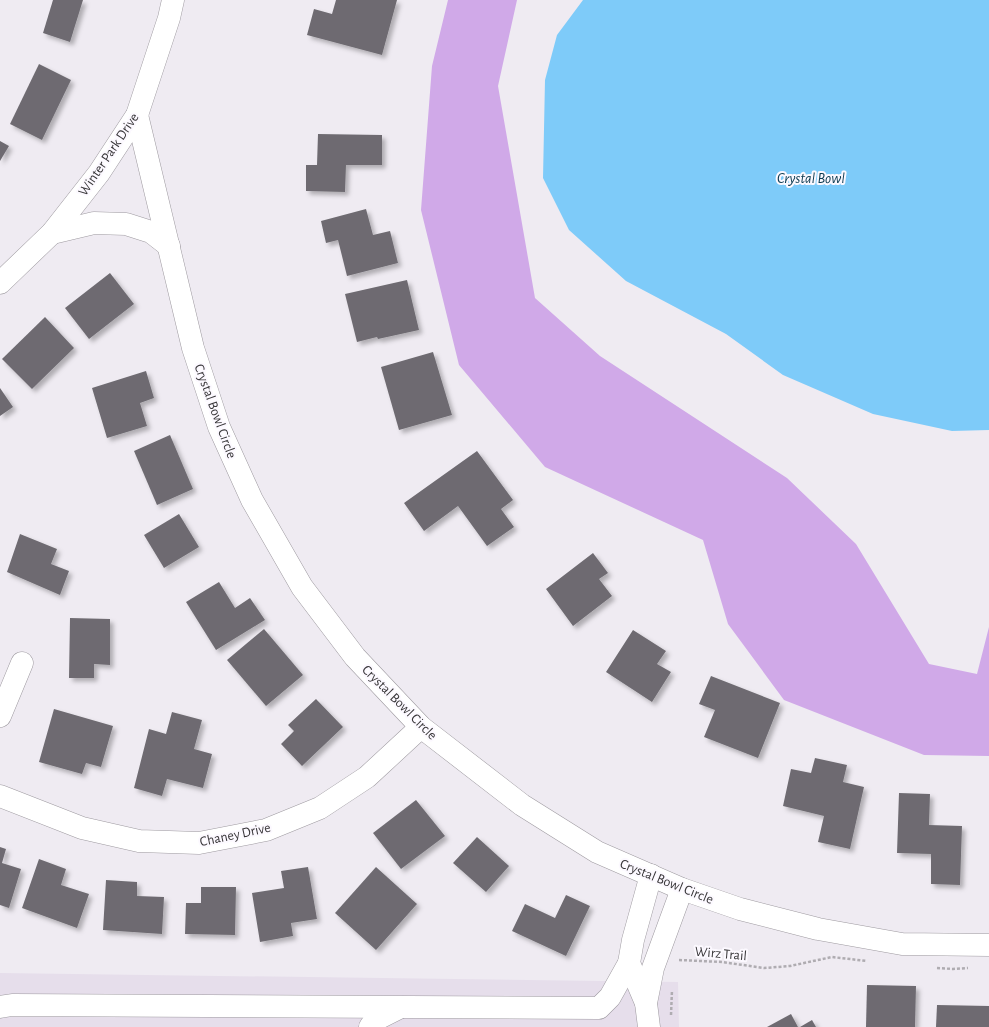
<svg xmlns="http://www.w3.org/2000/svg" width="989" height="1027" font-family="'Alegreya Sans',sans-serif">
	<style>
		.built { fill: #e6deeb }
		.green { fill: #d0a9e8 }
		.water { fill: #7ecbf9 }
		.building { fill: #6e6b71; filter: url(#shadow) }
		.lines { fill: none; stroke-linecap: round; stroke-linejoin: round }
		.minor-casing { stroke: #9e9aa0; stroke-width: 23 }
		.path { stroke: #afacb1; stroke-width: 2.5; stroke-dasharray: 3 2; stroke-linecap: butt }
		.minor { stroke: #fff; stroke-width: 22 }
		.labels { text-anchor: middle; stroke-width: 4; stroke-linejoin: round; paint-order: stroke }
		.street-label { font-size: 14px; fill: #383639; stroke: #fcf9ff }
		.water-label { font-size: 15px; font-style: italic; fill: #0b394f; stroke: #fcf9ff }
	</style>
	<defs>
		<filter id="shadow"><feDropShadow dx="3.5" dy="3.5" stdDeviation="2" flood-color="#0004"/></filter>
	</defs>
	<rect width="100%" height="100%" fill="#efebf2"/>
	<polygon class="built" points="0,973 678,982 679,1027 0,1027"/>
	<polygon class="green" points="448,0 517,0 498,86 535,298 600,356 787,478 856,544 929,664 977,674 989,627 989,756 924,755 784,700 728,624 703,540 545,467 459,365 421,210 432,66"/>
	<polygon class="water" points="583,0 989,0 989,430 952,431 873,414 783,375 726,334 626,281 569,230 543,178 545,80 557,35"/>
	<g class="building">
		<polygon points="53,0 83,0 70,42 43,33"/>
		<polygon points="336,0 397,0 382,55 307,35 314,9 332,14"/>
		<polygon points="39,64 71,80 42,140 10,124"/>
		<polygon points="318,134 382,135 382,165 346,165 345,192 306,191 306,165 317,165"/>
		<polygon points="0,141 9,146 0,161"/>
		<polygon points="366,209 373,235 390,231 398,263 347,276 338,240 326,243 321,221"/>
		<polygon points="110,273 134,304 89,339 65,308"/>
		<polygon points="407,280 419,330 378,339 377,337 357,342 345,294"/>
		<polygon points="45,317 74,348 32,389 2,359"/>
		<polygon points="433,352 452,415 399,430 381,367"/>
		<polygon points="146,371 154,398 140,403 147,426 107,438 92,388"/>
		<polygon points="0,388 13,407 0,416"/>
		<polygon points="170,435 193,489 157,505 134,451"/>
		<polygon points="477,451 513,500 501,509 514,527 487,546 458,506 424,531 404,503"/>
		<polygon points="179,514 199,547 164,568 144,535"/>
		<polygon points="20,534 57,549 51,564 69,571 60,595 7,572"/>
		<polygon points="593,553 608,573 599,579 612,596 573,626 546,589"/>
		<polygon points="219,582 235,608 250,598 265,620 216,650 186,602"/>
		<polygon points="70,618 110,619 110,665 94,664 94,678 69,678"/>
		<polygon points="264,629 303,675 266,706 227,660"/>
		<polygon points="633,630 666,651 657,664 671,672 652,702 606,672"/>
		<polygon points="711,676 780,703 758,758 704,737 715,710 699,704"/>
		<polygon points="316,699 343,727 302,766 281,744 294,731 288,725"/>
		<polygon points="54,709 113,726 101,767 86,763 82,774 39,762"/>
		<polygon points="172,712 202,720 194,749 212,754 203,788 167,779 162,796 134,788 149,729 166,734"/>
		<polygon points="815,758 847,765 843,782 864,787 850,849 818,842 824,816 783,806 791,769 811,773"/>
		<polygon points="899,793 930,794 929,825 962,826 960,885 931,884 931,854 897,853"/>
		<polygon points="416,800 445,836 401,869 373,833"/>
		<polygon points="477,837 509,866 486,892 453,863"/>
		<polygon points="0,847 6,849 2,863 21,869 9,908 0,905"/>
		<polygon points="39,859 66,869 61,885 89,894 77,928 22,908"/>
		<polygon points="308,867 317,919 291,923 293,936 260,942 252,893 284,888 281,871"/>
		<polygon points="376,867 417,904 376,950 335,913"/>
		<polygon points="106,880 137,882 137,896 164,897 162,934 103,930"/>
		<polygon points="201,887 236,887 235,935 185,934 186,903 201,903"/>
		<polygon points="566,895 590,906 566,956 512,931 525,904 555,918"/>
		<polygon points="867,985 916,986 915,1027 866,1027"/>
		<polygon points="937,1005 989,1006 989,1027 936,1027"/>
		<polygon points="791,1014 798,1027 767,1027"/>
		<polygon points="812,1020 816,1027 800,1027"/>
	</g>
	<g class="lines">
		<defs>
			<g id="minor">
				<polyline points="137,115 193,348 219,427 252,500 302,587 355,657 421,727 522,805 597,852 682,889 740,909 818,929 902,944 989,945"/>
				<polyline points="52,233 94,223 126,224 151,232 169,246"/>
				<polyline points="0,283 52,233 99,173 137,115 169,18 173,0"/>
				<polyline points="0,716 22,663"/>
				<polyline points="0,796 82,828 139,841 199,843 266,830 320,808 367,777 421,727"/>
				<polyline points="646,1003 653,968 682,889"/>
				<polyline points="0,1007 12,1005 599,1008 610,997 629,963"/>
				<polyline points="370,1027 375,1020 399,1008"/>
				<polyline points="649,1027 646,1003 629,963 633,940 651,875"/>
			</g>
		</defs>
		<use href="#minor" class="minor-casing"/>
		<g class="path">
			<polyline points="679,960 722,962 764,968 790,966 832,957 867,961"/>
			<polyline points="937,968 953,969 968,968"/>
			<polyline points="671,1015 672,990"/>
		</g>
		<use href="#minor" class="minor"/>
	</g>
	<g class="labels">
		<g class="street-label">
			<text transform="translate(108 154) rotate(-56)" y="5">Winter Park Drive</text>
			<text transform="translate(216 411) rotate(70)" y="5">Crystal Bowl Circle</text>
			<text transform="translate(400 702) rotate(45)" y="5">Crystal Bowl Circle</text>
			<text transform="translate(235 834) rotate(-12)" y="5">Chaney Drive</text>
			<text transform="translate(667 881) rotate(22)" y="5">Crystal Bowl Circle</text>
			<text transform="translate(721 953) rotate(5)" y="5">Wirz Trail</text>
		</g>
		<g class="water-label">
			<text x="811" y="183">Crystal Bowl</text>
		</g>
	</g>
</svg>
